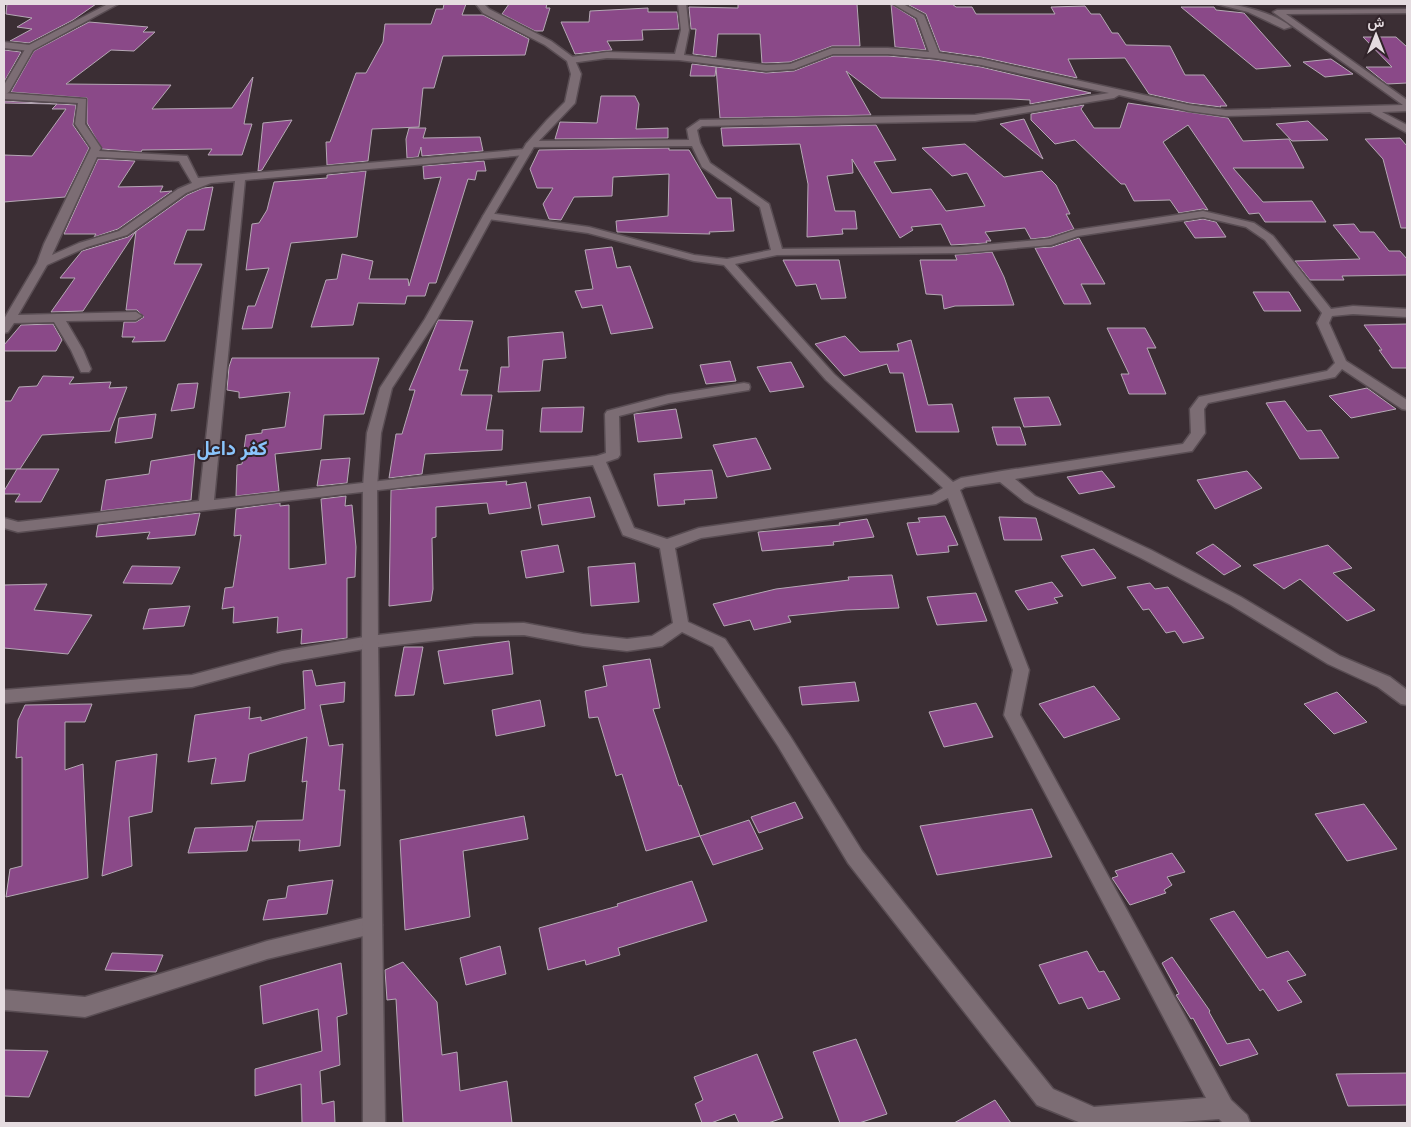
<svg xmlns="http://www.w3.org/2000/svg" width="1411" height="1127" font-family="Cabin,Vazirmatn,sans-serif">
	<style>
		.building { fill: #8a4988; stroke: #b5a8b4 }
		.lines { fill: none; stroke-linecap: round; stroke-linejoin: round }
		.street-casing { stroke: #594d53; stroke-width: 3 }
		.secondary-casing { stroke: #594d53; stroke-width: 3 }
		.street { fill: #7c6d74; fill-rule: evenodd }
		.secondary { fill: #7c6d74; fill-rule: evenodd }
		.labels { text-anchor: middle; stroke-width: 4; stroke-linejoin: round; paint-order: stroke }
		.district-label { font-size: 20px; font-weight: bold; fill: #8ac5fc; stroke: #31242a }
	</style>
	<rect width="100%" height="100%" fill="#3b2e34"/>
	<g class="building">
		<polygon points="7,4 96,4 73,20 29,43 10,41 32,29 17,27 32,18 6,14"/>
		<polygon points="444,4 466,4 462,15 483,15 529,39 525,55 443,56 434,88 423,88 419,127 372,129 368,161 327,165 326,142 330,142 356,73 366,73 383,42 385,24 431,24 436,9 443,9"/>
		<polygon points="509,4 547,4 546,8 550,8 543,31 535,31 502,14"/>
		<polygon points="738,4 857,4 860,46 832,46 790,62 766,63 762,63 760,34 718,34 716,57 693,54 696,29 691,29 689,7 738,8"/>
		<polygon points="891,4 915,19 926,50 895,47"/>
		<polygon points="907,4 952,4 956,7 972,7 976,14 1055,14 1051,7 1085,6 1091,14 1100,14 1112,33 1118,33 1126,45 1170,46 1185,75 1204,75 1227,106 1220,106 1221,107 1189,103 1149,94 1125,58 1068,59 1077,78 981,57 940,51 926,14"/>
		<polygon points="1181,7 1214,7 1216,10 1244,13 1291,66 1256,69"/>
		<polygon points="648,8 648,12 677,12 679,29 642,30 643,40 607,41 612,50 575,54 561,22 589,22 590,11"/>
		<polygon points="89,22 148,27 143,32 155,32 134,51 111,50 66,84 171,85 152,109 232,108 253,77 244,124 252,124 242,155 208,155 212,149 142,150 141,152 102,149 87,123 87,98 11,92 34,51"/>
		<polygon points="1363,37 1396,37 1407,47 1407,83 1387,84 1366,67 1392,67"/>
		<polygon points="4,50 21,52 4,82"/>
		<polygon points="833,56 888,56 935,60 981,67 1091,93 1030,104 1030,100 1011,99 881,98 846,71 871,115 720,118 716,67 766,73 794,71"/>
		<polygon points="1331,59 1353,74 1325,77 1303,62"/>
		<polygon points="692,64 716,67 715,76 690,76"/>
		<polygon points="601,96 635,96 639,104 636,129 668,128 668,138 555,139 560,122 597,123"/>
		<polygon points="4,101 76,105 73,125 89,148 65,197 4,202 4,155 32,156 66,109 52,109 57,104 4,103"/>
		<polygon points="1128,103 1228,118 1243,141 1289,139 1304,168 1233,168 1263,202 1312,201 1326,222 1265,222 1259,213 1249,214 1188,125 1163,142 1208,210 1203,209 1179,213 1170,200 1134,201 1125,184 1121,184 1075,140 1055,144 1031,120 1031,114 1084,105 1081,109 1094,128 1120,128"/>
		<polygon points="1024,119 1043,159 1000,124"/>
		<polygon points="292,120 262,170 258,171 263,123"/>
		<polygon points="1308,121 1328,140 1292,141 1276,124"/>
		<polygon points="876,125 896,160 874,162 892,193 931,189 946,211 985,206 967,173 952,176 922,148 965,144 1004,177 1042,171 1056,185 1070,214 1066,214 1074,229 1049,237 1031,239 1025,228 985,232 991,241 986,241 987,243 951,245 941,224 911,227 913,230 900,238 852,159 853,173 827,176 835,211 855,211 857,229 842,229 843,234 807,237 808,184 800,144 723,146 721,128"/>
		<polygon points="409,128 426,128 423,138 480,137 483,151 422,156 421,147 418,157 407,158 406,139"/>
		<polygon points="1400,138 1407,146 1407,228 1401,228 1383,159 1365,139"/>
		<polygon points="669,148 669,150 689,150 717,198 731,198 734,231 709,232 710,234 617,232 616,221 668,216 669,174 613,177 612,196 574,197 561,220 549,219 543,204 553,188 537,188 530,169 539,150"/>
		<polygon points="98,159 135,161 118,187 163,186 160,192 172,191 118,229 94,237 96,234 64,234"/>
		<polygon points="484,161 486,171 477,171 475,180 468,179 436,283 429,283 425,296 407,296 405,304 358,303 353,325 311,327 326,280 337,279 342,254 373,261 369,279 408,279 409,286 441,177 424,179 423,166"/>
		<polygon points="366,171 357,237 291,243 272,328 242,329 248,306 255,306 269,268 246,270 252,224 259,223 267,210 274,182 327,178 327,175"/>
		<polygon points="213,187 204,230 187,230 174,264 202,264 165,341 132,342 135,337 122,337 124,322 136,322 144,317 137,310 126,310 136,231 83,311 51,312 75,278 60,278 82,251 128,237 187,195 203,188"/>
		<polygon points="1203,219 1216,222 1226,237 1195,238 1184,222"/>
		<polygon points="1354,224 1360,232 1374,232 1389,251 1400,251 1407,259 1407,275 1342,276 1344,280 1310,280 1295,261 1360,259 1333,225"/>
		<polygon points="1079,238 1105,284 1081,284 1091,304 1064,304 1035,248 1052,247"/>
		<polygon points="612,247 617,268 630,266 653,328 611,334 602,305 582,308 575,291 593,289 585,250"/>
		<polygon points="992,252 1004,277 1014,305 955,306 944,309 942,295 926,294 920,260 957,260 955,255"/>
		<polygon points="783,260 839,260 846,298 821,299 816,284 796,286"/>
		<polygon points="1253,292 1289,292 1301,311 1264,311"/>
		<polygon points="438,320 473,321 459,370 468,370 461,395 492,395 486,430 503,430 502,450 425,454 422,474 389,478 396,434 402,434 415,390 409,390"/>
		<polygon points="53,324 62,340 56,351 4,351 4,345 21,325"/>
		<polygon points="1407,324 1407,368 1392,368 1379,350 1382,350 1364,325"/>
		<polygon points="1107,328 1145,328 1156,348 1147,348 1166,394 1129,394 1121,374 1129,374"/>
		<polygon points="563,332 566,358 543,360 540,391 498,392 501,367 509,367 508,337"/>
		<polygon points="845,336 860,352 899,351 897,344 911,340 928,405 952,404 959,432 916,432 903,373 890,373 887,364 844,376 815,344"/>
		<polygon points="232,358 379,358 364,414 324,415 321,449 275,454 279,491 236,496 237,465 242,464 246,435 262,433 262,430 285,427 290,392 239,398 239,392 227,390 229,367"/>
		<polygon points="730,361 736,381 706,384 700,365"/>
		<polygon points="791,362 804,387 770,392 757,367"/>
		<polygon points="43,376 74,377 69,384 111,382 109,388 127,387 110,431 42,435 20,469 4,469 4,401 11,401 19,387 37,386"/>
		<polygon points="198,383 194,408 171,411 178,384"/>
		<polygon points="1367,388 1396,409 1351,418 1329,396"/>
		<polygon points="1049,397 1061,425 1024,427 1014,398"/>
		<polygon points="1285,401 1307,431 1321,430 1339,458 1300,459 1266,403"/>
		<polygon points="584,407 582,432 540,432 542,408"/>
		<polygon points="676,409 682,438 638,442 634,414"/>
		<polygon points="156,414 152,438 115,443 119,418"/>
		<polygon points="992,427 1020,427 1026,445 997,445"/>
		<polygon points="756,438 771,469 727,477 713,445"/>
		<polygon points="195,454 191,500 101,511 106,480 149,474 151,461"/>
		<polygon points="350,458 347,483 317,486 321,460"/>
		<polygon points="17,469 59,469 41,502 15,502 20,494 4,494 4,491"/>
		<polygon points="712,470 717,498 684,500 685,504 658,506 654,474"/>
		<polygon points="1102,471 1115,487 1079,494 1067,477"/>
		<polygon points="1247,471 1262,488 1215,509 1197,480"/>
		<polygon points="507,481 506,485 526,482 531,508 489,514 487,503 436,507 436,537 432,538 433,589 431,601 389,606 391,490"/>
		<polygon points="346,496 345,506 352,505 356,547 355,577 347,578 347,638 301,644 302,629 277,633 278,617 233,623 234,607 222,609 225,588 233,587 241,535 234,536 236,509 280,503 280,506 289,505 289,569 326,564 321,499"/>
		<polygon points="590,497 595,517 542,525 538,505"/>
		<polygon points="200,513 195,535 147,539 150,532 96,537 98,525"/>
		<polygon points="945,516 958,545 948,546 949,552 917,555 907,523 920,522 918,518"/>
		<polygon points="999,517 1036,518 1042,540 1004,540"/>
		<polygon points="867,519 874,537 833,542 834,545 762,551 758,532 840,525 839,523"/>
		<polygon points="1213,544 1241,566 1224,575 1196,553"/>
		<polygon points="558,545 564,572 526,578 521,551"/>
		<polygon points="1328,545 1352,568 1333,573 1375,610 1347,621 1300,579 1284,589 1253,565"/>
		<polygon points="1094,549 1116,578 1082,586 1061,556"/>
		<polygon points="635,563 639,602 591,606 588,567"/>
		<polygon points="132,566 180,567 172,584 123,583"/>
		<polygon points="892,575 899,608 846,610 788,616 791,622 754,630 750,620 724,626 713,604 776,589 849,580 848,577"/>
		<polygon points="1052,582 1063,596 1054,598 1058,603 1028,610 1015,591"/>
		<polygon points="1150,583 1155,589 1168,587 1204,638 1183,643 1175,631 1166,633 1149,609 1143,610 1127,587"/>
		<polygon points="47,584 34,610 92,615 68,654 4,648 4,585"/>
		<polygon points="976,593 987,621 937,625 927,597"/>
		<polygon points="190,606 184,626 143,629 149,609"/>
		<polygon points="509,641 513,674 444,684 438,651"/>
		<polygon points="404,647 423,647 414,695 395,696"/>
		<polygon points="650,659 660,708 653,709 679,786 681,785 700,836 646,851 622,774 616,776 598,717 589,718 585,691 607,686 603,666"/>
		<polygon points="312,670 316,686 345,682 344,702 320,705 329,746 343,744 339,790 345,790 340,846 299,851 300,840 252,841 257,821 303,820 307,781 302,782 307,737 249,754 245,781 211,784 216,758 188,762 195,715 250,707 249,719 261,717 261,721 305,709 303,671"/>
		<polygon points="855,682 859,701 802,705 799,687"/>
		<polygon points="1094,686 1120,719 1064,738 1039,704"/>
		<polygon points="1337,692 1367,722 1334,734 1304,704"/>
		<polygon points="540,700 545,726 496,736 492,710"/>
		<polygon points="976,703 993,737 944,747 929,712"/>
		<polygon points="92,704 85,722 65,722 65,770 83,764 88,878 6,897 10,869 22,866 22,757 16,758 18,720 25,705"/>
		<polygon points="157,754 152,812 129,817 132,866 102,876 116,761"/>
		<polygon points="795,802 803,818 759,833 751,817"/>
		<polygon points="1364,804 1397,849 1347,861 1315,814"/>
		<polygon points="1032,809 1052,857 937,875 920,826"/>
		<polygon points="524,816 528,839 463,851 470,917 405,930 400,840"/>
		<polygon points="749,820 763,849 713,865 700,836"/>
		<polygon points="253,826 247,851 188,853 195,828"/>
		<polygon points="1172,853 1185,872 1167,877 1172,885 1164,890 1166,893 1130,905 1112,878 1118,876 1115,871"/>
		<polygon points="333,880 327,914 263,920 268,900 286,898 288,886"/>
		<polygon points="692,881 707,921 618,948 620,955 586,965 585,960 548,970 539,928 618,906 617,904"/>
		<polygon points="1234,911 1267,958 1288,951 1306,975 1287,981 1302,1002 1278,1011 1263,989 1260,991 1210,919"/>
		<polygon points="500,946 506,974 466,985 460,958"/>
		<polygon points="1087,951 1099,972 1104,971 1120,999 1088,1009 1082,997 1059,1004 1039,965"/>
		<polygon points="112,953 163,955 156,972 105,970"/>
		<polygon points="1172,957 1210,1011 1209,1012 1227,1044 1249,1039 1258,1054 1220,1066 1193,1018 1191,1019 1176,995 1179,994 1162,963"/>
		<polygon points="403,962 437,1002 442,1055 457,1052 460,1091 507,1081 512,1123 403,1123 396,999 387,1000 385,970"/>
		<polygon points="341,963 347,1014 337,1017 340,1065 320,1071 322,1104 334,1101 335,1123 302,1123 301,1084 255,1096 255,1069 322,1051 318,1009 263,1024 260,986"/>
		<polygon points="856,1039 887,1114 859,1123 840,1123 813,1052"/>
		<polygon points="4,1050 48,1051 29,1097 4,1096"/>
		<polygon points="757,1054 783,1118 768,1123 739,1123 735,1114 711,1123 702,1123 695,1104 703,1100 694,1077"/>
		<polygon points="1407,1073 1407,1105 1348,1106 1336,1074"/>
		<polygon points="995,1100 1011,1123 954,1123"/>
	</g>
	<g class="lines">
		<defs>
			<g id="street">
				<path d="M678,4H686L689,30L684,55L766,65L790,64L832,48H888L929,52L917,18L893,4H903L924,15L939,53L981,59L1189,105L1226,110L1403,105L1273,12L1277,10L1407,9V13L1286,14L1407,100V111L1382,112L1407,125V133L1370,112L1226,116L1189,111L1119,95L1114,98L975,121L702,126L697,130L700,143L710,163L769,204L782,249L961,247L1049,239L1076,230L1203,211L1254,223L1273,236L1331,309L1353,306L1407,309V317L1353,314L1332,316L1329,323L1346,361L1407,400V410L1402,409L1342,369L1335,377L1208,403L1204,409L1205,433L1192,451L1015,479L1035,496L1151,550L1241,597L1340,656L1390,677L1407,690V705L1401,704L1378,687L1328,664L1231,605L1141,558L1025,502L1000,482L965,487L960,490L1029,670L1020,715L1231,1100L1247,1115L1250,1123H1223L1219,1119L1166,1123H1081L1037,1105L848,863L778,746L713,647L682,632L662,646L627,651L583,646L524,635L475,636L370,648L282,663L192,687L4,703V690L192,675L282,651L370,636L475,624L524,623L583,634L627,639L652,636L673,623L660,548L623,535L593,465L18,532L4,528V518L18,522L199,501L235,181L211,183L186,193L127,235L87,247L47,265L18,315L136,312L142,316L136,320L66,321L83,350L91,369L89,372H81L71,350L54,322L14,323L8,332L4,333V319L37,263L44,244L91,148L75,124L78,103L4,99V93L86,99L85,124L101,148L99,151L187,156L198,178L526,149L531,152L526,155L245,180L214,500L597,456L606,453L605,414L607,411L668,395L744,383L749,384L750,387L749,390L669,403L619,416L620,455L618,458L606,462L634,528L667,539L699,528L932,495L943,488L826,380L724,265L694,261L588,233L488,219L483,216L488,213L589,227L694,255L727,259L771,250L760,207L702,167L692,146L531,147L526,144L531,141L689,140L687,129L700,120L975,115L1109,93L981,65L935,58L888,54H833L794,69L766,71L679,60L607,58L571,63L567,60L571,57L607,52L675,54L681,30ZM97,157L179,161L192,183L178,189L119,231L79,243L52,255ZM1203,217L1246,227L1265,240L1322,313L1317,323L1335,363L1327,371L1199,397L1190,409L1191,433L1183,444L1002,471L961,478L953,482L834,374L735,264L777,255L961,253L1051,245L1078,236ZM948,498L1013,670L1004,715L1206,1098L1094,1107L1053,1089L862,851L790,736L725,639L688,622L675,548L701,538L936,504Z"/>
				<path d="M1217,4C1238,3 1275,13 1291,27L1284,29L1248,12Z"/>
				<polygon points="4,42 30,45 34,48 30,51 4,48"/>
				<polygon points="372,916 379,919 382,925 379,931 372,934 267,959 85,1017 4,1010 4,990 85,997 267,941"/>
			</g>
			<g id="secondary">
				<polygon points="108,4 118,4 33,50 9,92 4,95 4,85 27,46"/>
				<polygon points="476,4 484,4 489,9 551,41 574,58 581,74 575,103 535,145 493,216 437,319 392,388 381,433 377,487 378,642 385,1123 363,1123 362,642 363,487 367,433 380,388 425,319 483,216 526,144 547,120 565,102 571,74 567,61 545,45 483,13"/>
			</g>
		</defs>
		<use href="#street" class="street-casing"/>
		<use href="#secondary" class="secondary-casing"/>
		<use href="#street" class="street"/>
		<use href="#secondary" class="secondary"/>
	</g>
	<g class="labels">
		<g class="district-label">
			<text x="232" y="455">كفر داعل</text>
		</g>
	</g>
	<rect width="1411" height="1127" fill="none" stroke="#e5dce0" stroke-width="10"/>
	<g transform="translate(1376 35)" stroke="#31242a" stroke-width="4" paint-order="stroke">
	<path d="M0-4L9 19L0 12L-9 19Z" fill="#e5dce0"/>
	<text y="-8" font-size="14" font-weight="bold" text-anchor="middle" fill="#e5dce0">ش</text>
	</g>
</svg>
